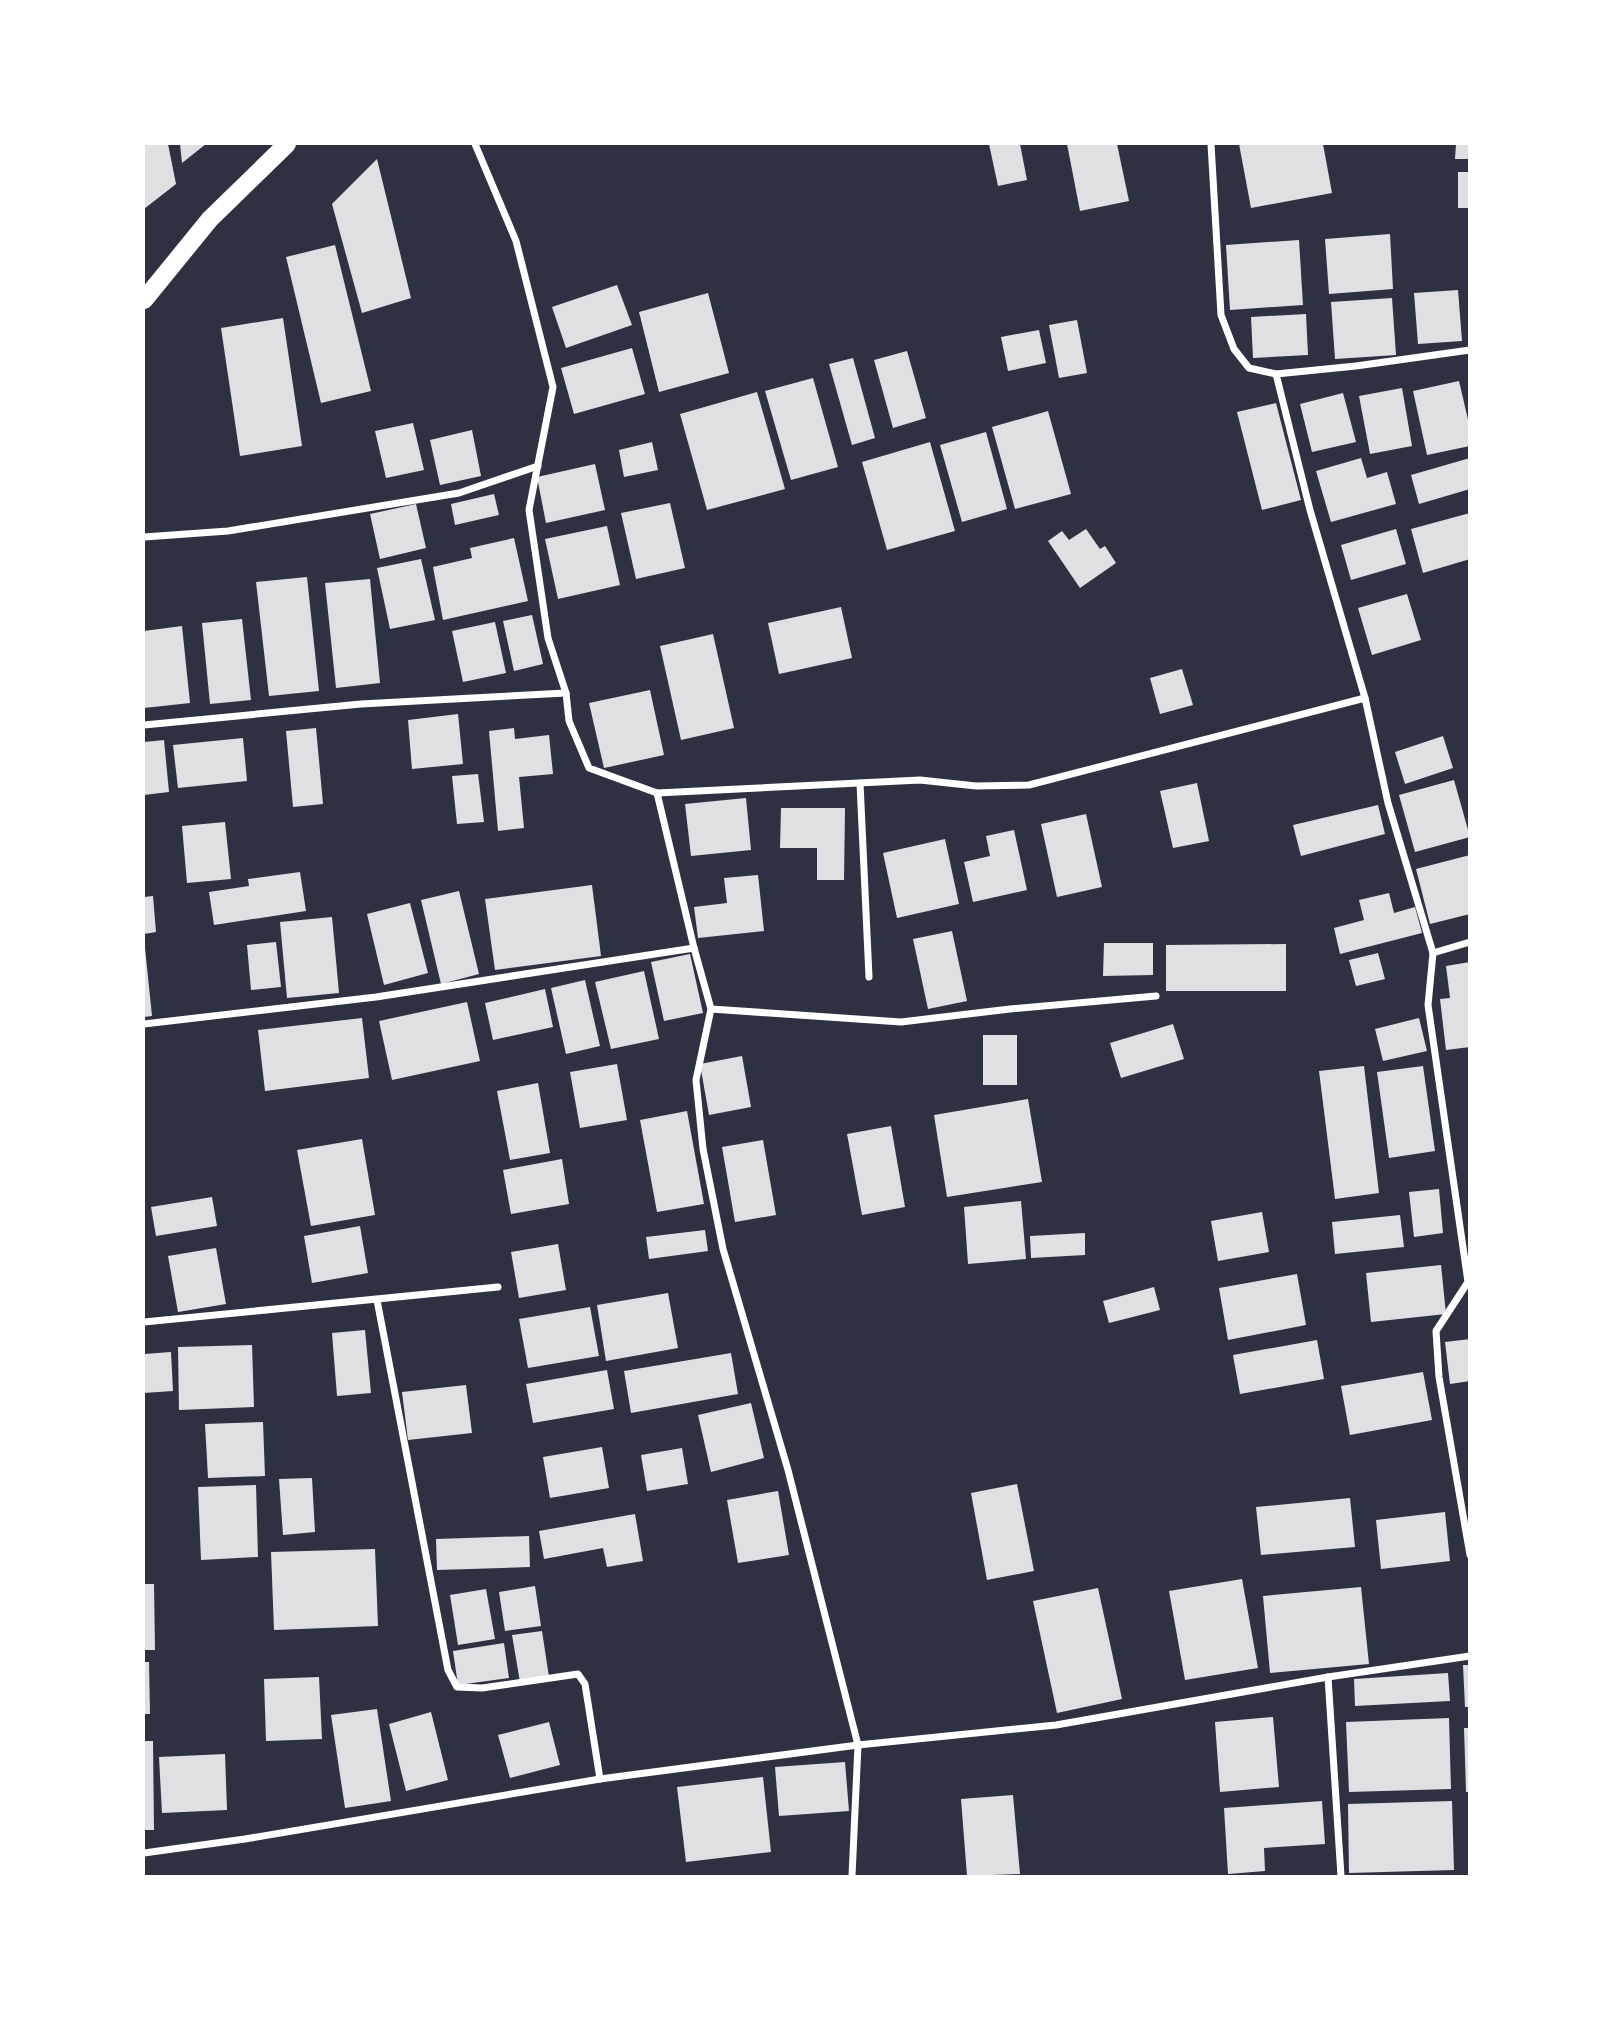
<svg xmlns="http://www.w3.org/2000/svg" width="1613" height="2020" font-family="'Golos Text',sans-serif">
	<style>
		.building { fill: #e0e0e3 }
		.lines { fill: none; stroke-linecap: round; stroke-linejoin: round }
		.minor { stroke: #fff; stroke-width: 7 }
		.primary { stroke: #fff; stroke-width: 18 }
	</style>
	<rect width="100%" height="100%" fill="#2d3142"/>
	<g class="building">
		<polygon points="144,144 168,144 176,184 144,209"/>
		<polygon points="180,144 206,144 182,163"/>
		<polygon points="989,144 1020,144 1027,180 998,186"/>
		<polygon points="1067,144 1117,144 1129,201 1080,211"/>
		<polygon points="1239,144 1323,144 1332,193 1251,208"/>
		<polygon points="1456,144 1470,144 1470,159 1455,159"/>
		<polygon points="377,159 411,298 362,313 332,204"/>
		<rect x="1458" y="172" width="12" height="36"/>
		<polygon points="1390,234 1393,289 1329,294 1325,239"/>
		<polygon points="1299,240 1303,305 1230,310 1226,245"/>
		<polygon points="335,245 371,391 321,403 286,257"/>
		<polygon points="617,285 632,325 566,348 552,307"/>
		<polygon points="1458,290 1462,341 1418,344 1414,293"/>
		<polygon points="708,293 729,373 659,392 639,312"/>
		<polygon points="1392,298 1396,355 1335,359 1331,302"/>
		<polygon points="1306,314 1308,355 1253,358 1251,317"/>
		<polygon points="283,318 302,446 240,456 221,328"/>
		<polygon points="1077,320 1087,373 1059,378 1049,325"/>
		<polygon points="1039,330 1046,363 1008,371 1001,337"/>
		<polygon points="632,348 645,394 574,414 561,368"/>
		<polygon points="907,351 926,418 893,428 874,360"/>
		<polygon points="853,358 875,438 852,445 829,364"/>
		<polygon points="813,378 838,467 791,480 765,391"/>
		<polygon points="1459,381 1470,428 1470,446 1427,455 1413,391"/>
		<polygon points="1402,388 1412,446 1370,454 1359,396"/>
		<polygon points="757,392 785,489 707,510 680,414"/>
		<polygon points="1343,393 1356,442 1312,452 1300,404"/>
		<polygon points="1276,403 1301,500 1262,510 1237,412"/>
		<polygon points="1048,411 1071,494 1015,509 992,427"/>
		<polygon points="413,423 424,470 386,478 375,431"/>
		<polygon points="472,430 481,476 440,485 430,440"/>
		<polygon points="986,432 1007,509 962,522 940,445"/>
		<polygon points="652,442 658,470 624,477 619,450"/>
		<polygon points="930,442 955,531 887,550 862,462"/>
		<polygon points="1361,458 1367,478 1387,472 1396,504 1331,522 1316,471"/>
		<polygon points="1470,458 1470,489 1419,504 1411,475"/>
		<polygon points="595,464 605,510 546,523 537,477"/>
		<polygon points="494,494 499,515 455,525 451,504"/>
		<polygon points="670,503 685,568 636,579 621,513"/>
		<polygon points="416,504 426,548 380,559 370,514"/>
		<polygon points="1470,513 1470,559 1423,573 1411,529"/>
		<polygon points="607,526 620,585 558,599 545,539"/>
		<polygon points="1086,529 1100,549 1105,546 1116,563 1080,588 1048,541 1062,531 1069,540"/>
		<polygon points="1396,529 1406,564 1351,580 1341,545"/>
		<polygon points="514,538 528,601 443,620 433,567 472,558 470,548"/>
		<polygon points="421,559 435,620 390,629 377,568"/>
		<polygon points="307,577 319,691 269,696 256,582"/>
		<polygon points="370,579 380,683 336,688 325,583"/>
		<polygon points="1407,594 1421,640 1372,655 1358,608"/>
		<polygon points="841,607 852,658 779,674 768,623"/>
		<polygon points="532,615 543,664 514,671 503,621"/>
		<polygon points="242,619 251,700 210,704 202,623"/>
		<polygon points="495,622 506,673 463,682 452,631"/>
		<polygon points="182,626 190,703 144,708 144,631"/>
		<polygon points="713,634 734,728 681,740 660,646"/>
		<polygon points="1182,669 1193,705 1160,714 1150,678"/>
		<polygon points="650,690 664,755 604,768 589,703"/>
		<polygon points="458,714 463,764 412,769 408,720"/>
		<polygon points="316,728 323,804 293,807 286,731"/>
		<polygon points="514,728 515,739 549,735 553,774 519,777 524,828 498,831 489,731"/>
		<polygon points="1443,736 1453,768 1405,784 1395,752"/>
		<polygon points="243,738 247,781 178,788 173,745"/>
		<polygon points="164,740 169,792 144,795 144,742"/>
		<polygon points="478,774 484,822 457,824 452,776"/>
		<polygon points="1454,780 1470,837 1415,852 1399,795"/>
		<polygon points="1197,783 1209,841 1173,848 1160,791"/>
		<polygon points="746,798 751,850 691,856 685,804"/>
		<polygon points="1378,805 1385,834 1301,856 1293,825"/>
		<polygon points="781,808 845,808 844,880 817,880 817,848 780,848"/>
		<polygon points="1086,814 1102,887 1057,897 1041,824"/>
		<polygon points="225,822 231,879 187,883 182,826"/>
		<polygon points="1014,830 1027,890 973,902 964,862 990,856 986,836"/>
		<polygon points="945,839 959,904 897,918 883,853"/>
		<polygon points="1470,855 1470,914 1430,924 1416,869"/>
		<polygon points="300,872 306,911 214,925 209,892 249,886 248,879"/>
		<polygon points="758,875 764,931 698,938 694,907 727,903 724,878"/>
		<polygon points="592,885 601,956 495,970 485,899"/>
		<polygon points="459,891 479,974 441,984 421,900"/>
		<polygon points="1389,893 1394,913 1415,907 1422,933 1340,954 1334,928 1364,920 1359,900"/>
		<polygon points="153,896 156,932 144,934 144,897"/>
		<polygon points="410,903 428,973 384,985 367,914"/>
		<polygon points="332,917 339,993 287,998 280,922"/>
		<polygon points="952,931 967,1001 928,1009 913,939"/>
		<polygon points="276,942 281,987 251,990 247,945"/>
		<polygon points="1104,943 1153,943 1153,975 1103,976"/>
		<polygon points="1286,944 1286,991 1166,991 1166,945"/>
		<polygon points="144,948 145,948 152,1016 144,1017"/>
		<polygon points="1378,953 1385,979 1356,986 1349,960"/>
		<polygon points="690,954 703,1013 664,1021 651,962"/>
		<polygon points="1470,962 1470,1047 1446,1050 1440,999 1450,998 1446,966"/>
		<polygon points="644,971 659,1039 611,1049 595,982"/>
		<polygon points="585,980 600,1046 566,1054 551,988"/>
		<polygon points="545,989 553,1027 493,1040 485,1003"/>
		<polygon points="467,1002 480,1061 392,1080 379,1021"/>
		<polygon points="362,1018 369,1078 265,1091 258,1030"/>
		<polygon points="1419,1018 1427,1051 1383,1061 1375,1029"/>
		<polygon points="1173,1024 1184,1059 1121,1078 1110,1043"/>
		<rect x="983" y="1035" width="34" height="50"/>
		<polygon points="742,1056 751,1107 709,1115 700,1064"/>
		<polygon points="617,1064 627,1120 580,1128 570,1072"/>
		<polygon points="1364,1066 1379,1193 1335,1199 1319,1071"/>
		<polygon points="1423,1066 1435,1151 1389,1158 1377,1072"/>
		<polygon points="538,1083 550,1153 510,1160 497,1091"/>
		<polygon points="1028,1099 1042,1182 947,1197 934,1115"/>
		<polygon points="687,1111 704,1204 657,1212 640,1120"/>
		<polygon points="891,1126 905,1207 862,1215 847,1134"/>
		<polygon points="362,1139 375,1215 311,1226 297,1150"/>
		<polygon points="763,1140 776,1215 735,1222 722,1147"/>
		<polygon points="562,1159 569,1204 511,1214 503,1170"/>
		<polygon points="1439,1189 1443,1233 1414,1237 1409,1192"/>
		<polygon points="212,1197 217,1226 156,1236 151,1207"/>
		<polygon points="1021,1201 1026,1259 968,1264 964,1207"/>
		<polygon points="1262,1212 1269,1252 1218,1261 1211,1221"/>
		<polygon points="1400,1215 1404,1247 1335,1254 1332,1222"/>
		<polygon points="360,1226 368,1273 312,1283 304,1236"/>
		<polygon points="705,1230 708,1251 649,1259 646,1237"/>
		<polygon points="1085,1233 1085,1255 1031,1258 1030,1236"/>
		<polygon points="558,1244 566,1290 519,1298 511,1252"/>
		<polygon points="216,1248 226,1304 178,1312 168,1256"/>
		<polygon points="1441,1265 1446,1314 1371,1322 1366,1273"/>
		<polygon points="1297,1274 1306,1325 1228,1340 1219,1288"/>
		<polygon points="1154,1287 1160,1310 1109,1323 1103,1301"/>
		<polygon points="668,1293 678,1348 606,1361 597,1305"/>
		<polygon points="590,1307 599,1356 528,1368 519,1319"/>
		<polygon points="365,1330 371,1393 337,1396 332,1333"/>
		<polygon points="1470,1339 1470,1381 1450,1384 1445,1342"/>
		<polygon points="1317,1340 1324,1379 1240,1394 1233,1355"/>
		<polygon points="252,1345 254,1407 179,1410 178,1347"/>
		<polygon points="171,1352 173,1391 144,1393 144,1354"/>
		<polygon points="731,1353 738,1394 631,1413 624,1371"/>
		<polygon points="607,1370 614,1409 533,1423 526,1384"/>
		<polygon points="1423,1372 1432,1420 1350,1435 1341,1386"/>
		<polygon points="466,1385 472,1433 408,1440 402,1392"/>
		<polygon points="751,1403 764,1458 711,1472 698,1415"/>
		<polygon points="263,1422 265,1476 208,1478 205,1424"/>
		<polygon points="602,1447 609,1488 550,1498 543,1457"/>
		<polygon points="682,1448 688,1484 647,1491 641,1455"/>
		<polygon points="312,1478 315,1532 283,1535 279,1479"/>
		<polygon points="1017,1484 1034,1571 987,1580 971,1493"/>
		<polygon points="256,1485 258,1557 201,1560 198,1487"/>
		<polygon points="778,1491 789,1555 738,1563 727,1500"/>
		<polygon points="1350,1498 1355,1547 1261,1555 1256,1507"/>
		<polygon points="1445,1512 1450,1561 1381,1569 1376,1520"/>
		<polygon points="635,1514 643,1561 607,1567 603,1548 544,1559 539,1531"/>
		<polygon points="529,1536 530,1567 437,1570 436,1539"/>
		<polygon points="375,1549 378,1626 274,1630 271,1552"/>
		<polygon points="1242,1579 1258,1668 1185,1680 1169,1591"/>
		<polygon points="144,1584 154,1584 155,1650 144,1650"/>
		<polygon points="535,1586 541,1626 505,1631 499,1592"/>
		<polygon points="1361,1587 1369,1664 1270,1673 1263,1596"/>
		<polygon points="1098,1588 1122,1699 1057,1713 1033,1601"/>
		<polygon points="486,1589 495,1639 458,1645 450,1595"/>
		<polygon points="542,1631 549,1677 520,1682 512,1635"/>
		<polygon points="504,1643 509,1678 458,1685 453,1651"/>
		<polygon points="144,1662 149,1662 150,1714 144,1714"/>
		<polygon points="1463,1665 1470,1665 1470,1707 1465,1707"/>
		<polygon points="1448,1673 1450,1701 1355,1706 1354,1679"/>
		<polygon points="319,1677 322,1739 266,1741 264,1679"/>
		<polygon points="377,1709 391,1801 345,1808 331,1715"/>
		<polygon points="431,1712 448,1780 406,1791 389,1724"/>
		<polygon points="1273,1717 1279,1787 1220,1792 1215,1722"/>
		<polygon points="1449,1718 1451,1789 1349,1792 1346,1722"/>
		<polygon points="549,1722 560,1765 510,1778 498,1735"/>
		<polygon points="1464,1728 1470,1728 1470,1792 1466,1792"/>
		<polygon points="144,1741 153,1741 154,1830 144,1830"/>
		<polygon points="225,1754 227,1810 162,1813 159,1757"/>
		<polygon points="845,1762 849,1811 779,1816 775,1767"/>
		<polygon points="763,1777 771,1852 686,1862 677,1787"/>
		<polygon points="1013,1795 1020,1874 967,1876 961,1799"/>
		<polygon points="1322,1801 1325,1844 1264,1848 1265,1871 1228,1874 1224,1808"/>
		<polygon points="1452,1801 1454,1870 1349,1873 1348,1804"/>
	</g>
	<g class="lines">
		<g class="minor">
			<polyline points="475,144 516,241 553,387 529,510 548,638 566,693 569,721 589,768 657,793 920,780 976,786 1029,785 1365,698 1310,510 1276,374"/>
			<polyline points="1211,144 1221,315 1234,349 1249,368 1276,374 1356,366 1470,350"/>
			<polyline points="144,537 228,531 459,493 538,466"/>
			<polyline points="1365,698 1388,803 1433,953 1428,1005 1468,1282 1436,1331 1439,1377 1470,1555"/>
			<polyline points="144,725 361,704 566,693"/>
			<polyline points="860,783 869,977"/>
			<polyline points="657,793 694,948 711,1009 696,1080 703,1149 723,1249 788,1470 858,1745 852,1876"/>
			<polyline points="1433,953 1470,942"/>
			<polyline points="711,1009 901,1022 1010,1009 1156,996"/>
			<polyline points="144,1024 376,997 694,948"/>
			<polyline points="377,1300 448,1670 457,1687 482,1688 578,1674 585,1684 600,1779"/>
			<polyline points="144,1322 498,1287"/>
			<polyline points="1328,1677 1341,1876"/>
			<polyline points="144,1853 245,1839 600,1779 858,1745 1056,1725 1328,1677 1470,1656"/>
		</g>
		<polyline class="primary" points="144,300 210,219 287,144"/>
	</g>
	<rect width="1613" height="2020" fill="none" stroke="#ffffff" stroke-width="290"/>
</svg>
